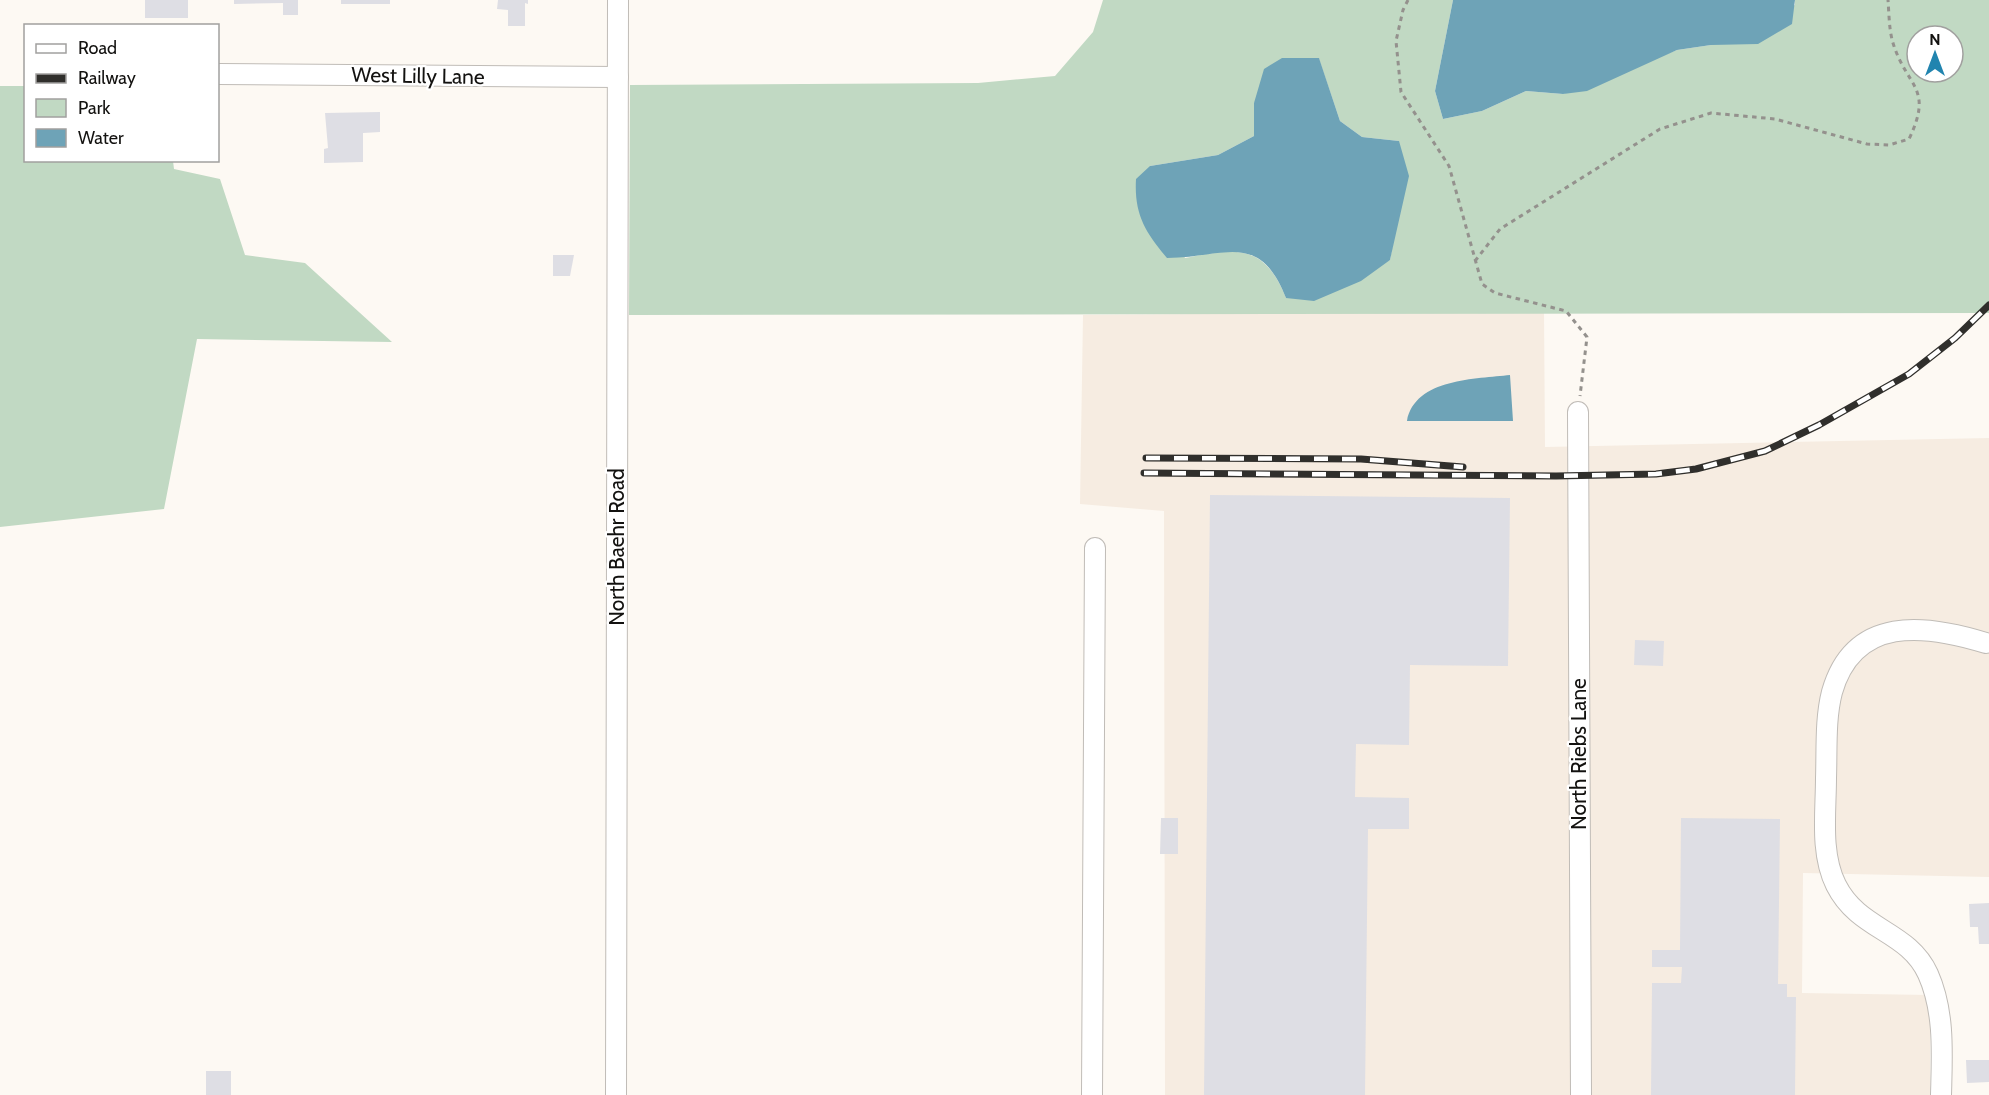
<svg xmlns="http://www.w3.org/2000/svg" width="1989" height="1095" font-family="Cabin,sans-serif">
	<style>
		.built { fill: #f6ece1 }
		.green { fill: #c1d9c3; fill-rule: evenodd }
		.water { fill: #6ea3b7 }
		.building { fill: #dedee4 }
		.lines { fill: none; stroke-linecap: round; stroke-linejoin: round }
		.minor-casing { stroke: #c0bcb7; stroke-width: 22 }
		.path { stroke: #94918d; stroke-width: 3; stroke-dasharray: 4.5 4.5; stroke-linecap: butt }
		.minor { stroke: #fff; stroke-width: 20 }
		.rail-casing { stroke: #302f2c; stroke-width: 7 }
		.rail { stroke: #fff; stroke-width: 4.5; stroke-dasharray: 14; stroke-linecap: butt }
		.labels { text-anchor: middle; stroke-width: 4.5; stroke-linejoin: round; paint-order: stroke }
		.street-label { font-size: 21px; fill: #131210; stroke: #fff }
	</style>
	<rect width="100%" height="100%" fill="#fdf9f3"/>
	<polygon class="built" points="1544,311 1545,447 1989,438 1989,877 1803,873 1802,993 1930,995 1930,1095 1165,1095 1164,511 1080,504 1083,315"/>
	<g class="green">
		<path d="M1103,0H1453L1435,91L1443,119L1482,111L1526,91L1563,94L1677,50L1711,45L1795,5V0H1989V313L629,315L630,85L978,83L1055,76L1093,32ZM1917,36H1953V72H1917ZM1319,59L1340,121L1362,137L1399,141L1396,226L1390,260L1286,298C1264,243 1236,248 1185,258L1150,166L1218,155L1254,136V103Z"/>
		<polygon points="0,86 25,86 26,160 173,161 174,169 220,179 245,255 305,263 392,342 197,339 164,509 0,527"/>
	</g>
	<g class="water">
		<polygon points="1453,0 1795,0 1792,24 1758,44 1711,45 1677,50 1587,91 1563,94 1526,91 1482,111 1443,119 1435,91"/>
		<path d="M1282,58H1319L1340,121L1362,137L1399,141L1409,176L1390,260L1361,281L1314,301L1286,298C1259,229 1223,258 1167,258C1145,232 1134,214 1136,179L1150,166L1218,155L1254,136V103L1264,69Z"/>
		<path d="M1510,375L1513,421H1407C1415,378 1477,379 1510,375Z"/>
	</g>
	<g class="building">
		<rect x="145" y="0" width="43" height="18"/>
		<polygon points="234,0 298,0 298,15 283,15 283,3 234,4"/>
		<rect x="341" y="0" width="49" height="4"/>
		<polygon points="498,0 528,0 528,4 525,3 525,26 508,26 508,10 497,9"/>
		<polygon points="380,112 380,132 363,133 363,162 324,163 324,149 328,148 325,113"/>
		<polygon points="553,255 574,255 570,276 553,276"/>
		<polygon points="1210,495 1510,498 1508,666 1410,665 1409,745 1356,744 1355,797 1409,798 1409,829 1368,829 1365,1095 1204,1095"/>
		<polygon points="1635,640 1664,641 1663,666 1634,665"/>
		<polygon points="1161,818 1178,818 1178,854 1160,854"/>
		<polygon points="1681,818 1780,819 1778,984 1787,984 1787,997 1796,997 1795,1095 1651,1095 1652,983 1681,983 1682,967 1652,967 1652,950 1680,950"/>
		<polygon points="1989,903 1989,944 1979,944 1978,927 1970,927 1969,904"/>
		<polygon points="1966,1060 1989,1060 1989,1082 1967,1083"/>
		<rect x="206" y="1071" width="25" height="24"/>
	</g>
	<g class="lines">
		<defs>
			<g id="minor">
				<polyline points="218,74 618,77"/>
				<polyline points="1578,412 1581,1095"/>
				<polyline points="616,1095 618,0"/>
				<polyline points="1092,1095 1095,548"/>
				<path d="M1941,1095C1942,1055 1945,1012 1928,974C1908,930 1859,931 1836,885C1820,853 1826,812 1826,778C1827,750 1825,719 1832,692C1854,615 1925,624 1986,643"/>
			</g>
		</defs>
		<use href="#minor" class="minor-casing"/>
		<g class="path">
			<polyline points="1408,0 1403,10 1396,41 1401,92 1449,166 1482,284 1495,293 1566,311 1587,337 1580,396"/>
			<path d="M1475,261L1500,229L1660,129L1711,113L1775,119L1867,144L1889,145L1909,139C1934,87 1907,88 1893,43C1889,30 1889,13 1888,0"/>
		</g>
		<use href="#minor" class="minor"/>
		<defs>
			<g id="rail">
				<polyline points="1146,458 1361,459 1463,467"/>
				<polyline points="1144,473 1556,476 1656,474 1696,469 1765,451 1819,425 1909,374 1955,338 1989,305"/>
			</g>
		</defs>
		<use href="#rail" class="rail-casing"/>
		<use href="#rail" class="rail"/>
	</g>
	<g class="labels">
		<g class="street-label">
			<text transform="translate(418 76) rotate(1)" y="7">West Lilly Lane</text>
			<text transform="translate(617 547) rotate(-90)" y="7">North Baehr Road</text>
			<text transform="translate(1579 754) rotate(-90)" y="7">North Riebs Lane</text>
		</g>
	</g>
	<rect x="24" y="24" width="195" height="138" fill="#ffffff" stroke="#a1a09f" stroke-width="1.5"/>
	<rect x="36" y="44" width="30" height="9" fill="#ffffff" stroke="#a1a09f" stroke-width="1.5"/>
	<text x="78" y="54" font-size="18" fill="#131210">Road</text>
	<rect x="36" y="74" width="30" height="9" fill="#302f2c" stroke="#a1a09f" stroke-width="1.5"/>
	<text x="78" y="84" font-size="18" fill="#131210">Railway</text>
	<rect x="36" y="99" width="30" height="18" fill="#c1d9c3" stroke="#a1a09f" stroke-width="1.5"/>
	<text x="78" y="114" font-size="18" fill="#131210">Park</text>
	<rect x="36" y="129" width="30" height="18" fill="#6ea3b7" stroke="#a1a09f" stroke-width="1.5"/>
	<text x="78" y="144" font-size="18" fill="#131210">Water</text>
	<g transform="translate(1935 54)"><circle r="28" fill="#ffffff" stroke="#a1a09f" stroke-width="1.5"/>
	<path d="M0-4.5L10 22L0 15L-10 22Z" fill="#2184af"/>
	<text y="-9" font-size="16" font-weight="bold" text-anchor="middle" fill="#131210">N</text>
	</g>
</svg>
